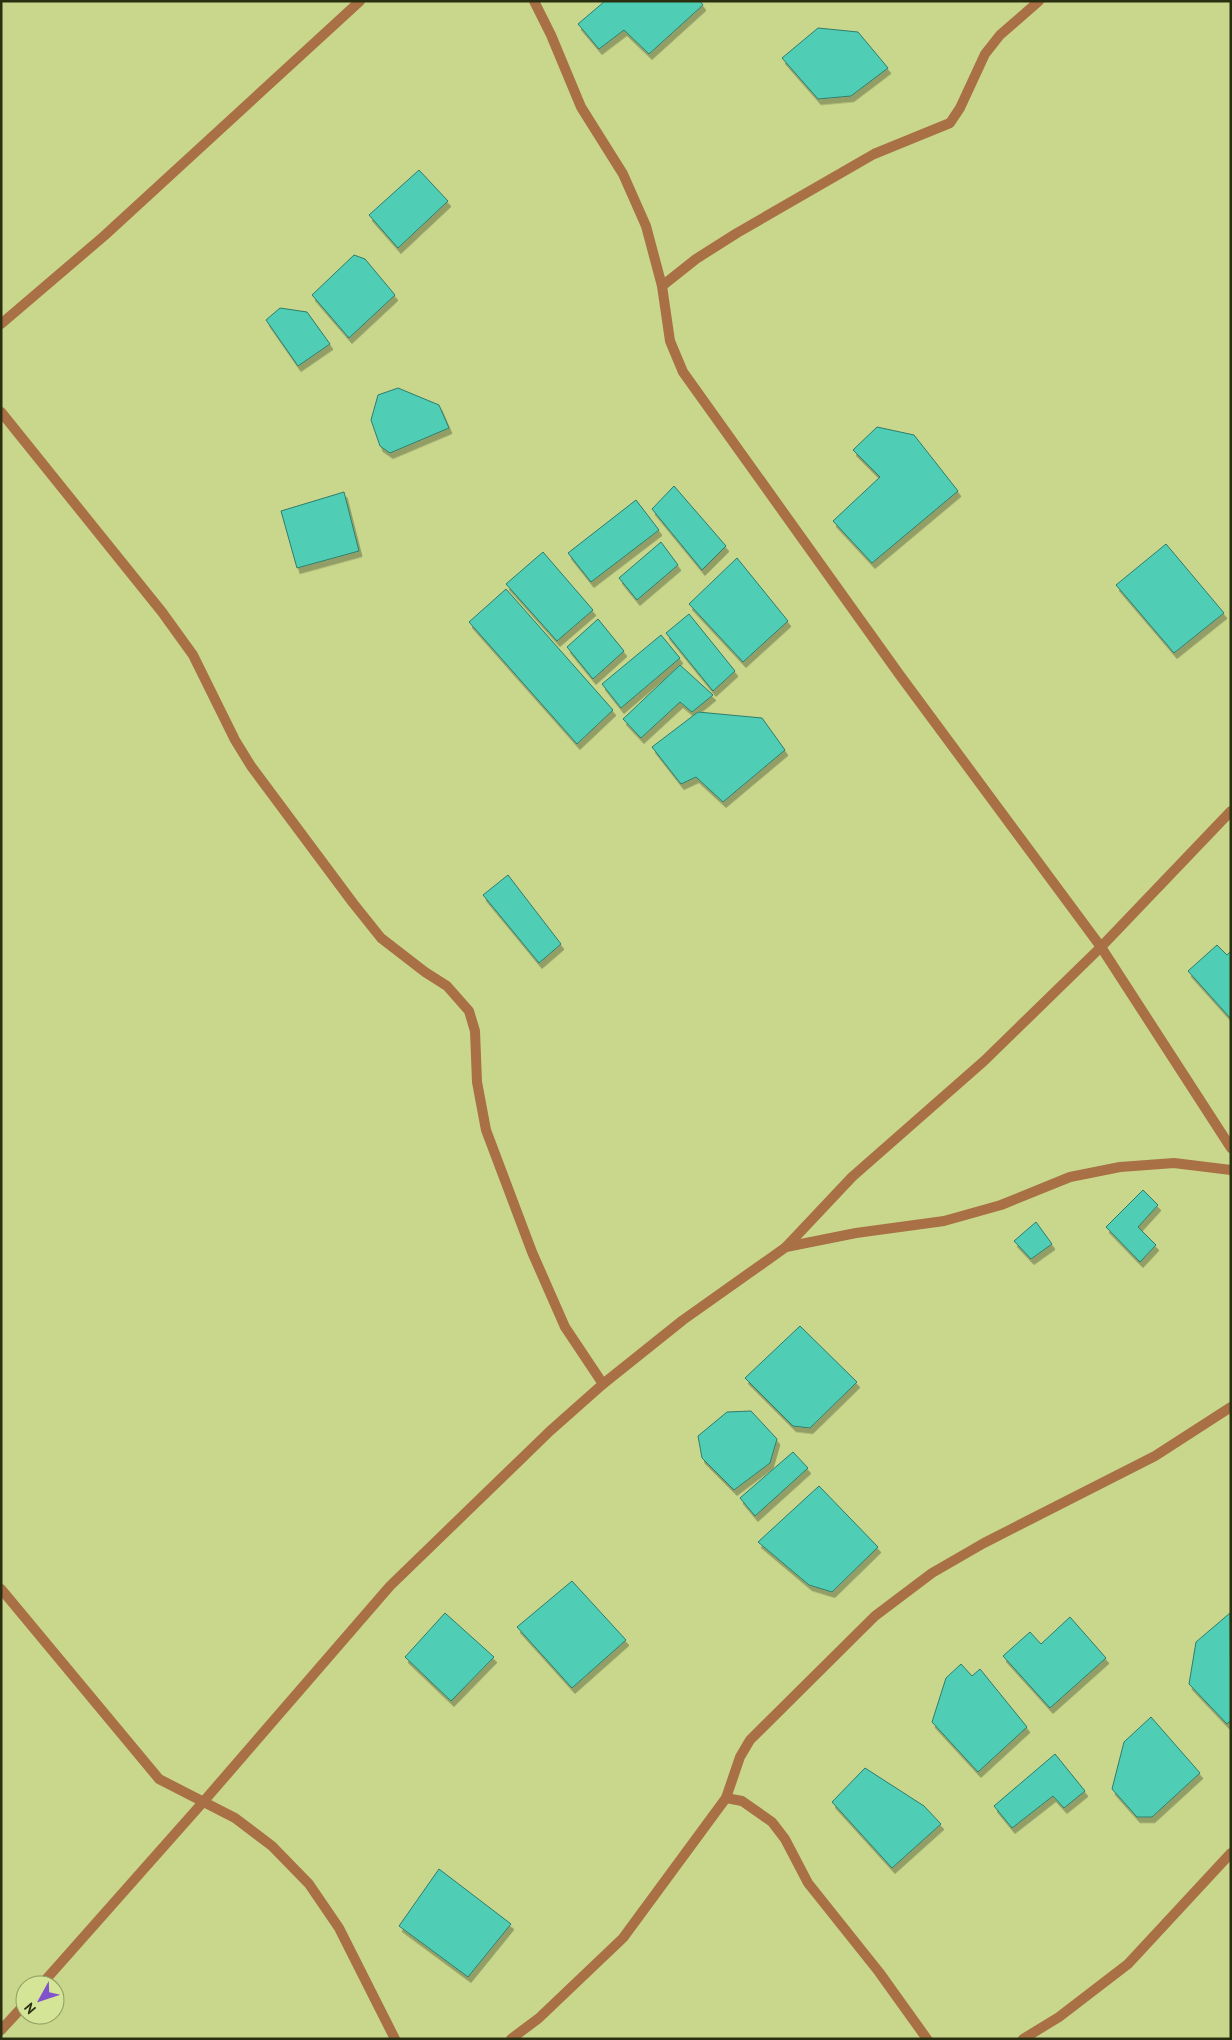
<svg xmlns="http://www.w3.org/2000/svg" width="1232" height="2040" font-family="'PT Sans',sans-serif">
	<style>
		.building { fill: #50ceb5; stroke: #2e7c6c; filter: url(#shadow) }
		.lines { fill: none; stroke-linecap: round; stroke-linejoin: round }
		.minor { stroke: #a87044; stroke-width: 10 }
	</style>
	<defs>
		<filter id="shadow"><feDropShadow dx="3" dy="5.5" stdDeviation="0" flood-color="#0004"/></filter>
	</defs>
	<rect width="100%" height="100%" fill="#c8d78b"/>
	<g class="building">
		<polygon points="605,1 700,1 703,5 649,54 624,30 599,49 578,24"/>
		<polygon points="818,28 858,32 888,68 851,96 818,99 782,58"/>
		<polygon points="419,170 448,201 398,248 369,215"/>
		<polygon points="354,255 365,259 395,295 349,338 312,295"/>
		<polygon points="280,308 307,312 330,344 298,366 266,320"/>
		<polygon points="398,388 439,405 449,428 390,453 380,446 371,420 378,395"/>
		<polygon points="877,427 914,435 958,491 872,563 833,521 880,477 853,450"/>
		<polygon points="674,486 726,546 702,570 652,509"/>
		<polygon points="344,492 359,551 297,568 281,511"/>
		<polygon points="636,500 659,530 591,582 568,553"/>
		<polygon points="661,542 678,565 637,600 619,578"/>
		<polygon points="1166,544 1224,613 1174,653 1116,585"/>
		<polygon points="543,552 593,610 557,641 506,584"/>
		<polygon points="737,558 788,621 743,662 689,604"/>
		<polygon points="506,589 613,710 577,744 469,622"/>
		<polygon points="689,614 735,671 713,691 666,633"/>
		<polygon points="598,619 624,651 593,679 567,647"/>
		<polygon points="661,635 680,658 621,708 602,684"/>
		<polygon points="680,665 713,695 692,712 680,702 641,738 623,719"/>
		<polygon points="698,712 762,718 785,750 723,802 696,777 681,784 652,747"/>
		<polygon points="508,875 561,944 539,963 483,895"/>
		<polygon points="1217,945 1227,955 1231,951 1231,1019 1188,971"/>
		<polygon points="1143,1190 1158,1205 1138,1227 1156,1245 1140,1262 1106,1227"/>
		<polygon points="1036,1222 1052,1244 1031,1259 1014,1241"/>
		<polygon points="800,1326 857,1382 810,1428 793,1426 745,1378"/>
		<polygon points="751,1411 777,1439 770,1463 734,1490 702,1458 698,1436 727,1412"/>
		<polygon points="793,1452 808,1468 755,1516 740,1498"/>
		<polygon points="819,1486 878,1547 832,1592 809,1585 758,1542"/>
		<polygon points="572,1581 626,1640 572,1688 517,1627"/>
		<polygon points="445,1613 494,1657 451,1701 405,1657"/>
		<polygon points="1230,1613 1231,1720 1227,1724 1189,1684 1196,1642"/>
		<polygon points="1070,1617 1106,1658 1050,1708 1003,1656 1030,1632 1041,1644"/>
		<polygon points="961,1664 972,1676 980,1669 1027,1727 978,1772 932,1722 946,1678"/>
		<polygon points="1151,1717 1200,1773 1152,1817 1137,1817 1112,1789 1124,1742"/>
		<polygon points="1055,1754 1085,1791 1064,1808 1053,1796 1012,1828 994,1806"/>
		<polygon points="865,1768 924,1806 941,1824 892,1868 832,1802"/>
		<polygon points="439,1869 511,1924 468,1977 399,1926"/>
	</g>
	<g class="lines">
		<g class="minor">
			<polyline points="534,1 551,35 581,107 623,174 646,226 662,286 670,341 683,372 899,674 1101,947 1231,1148"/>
			<polyline points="662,286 696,259 737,233 874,154 950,123 960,108 985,54 1000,35 1039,1"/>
			<polyline points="1,324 104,236 360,1"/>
			<polyline points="1,412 162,612 193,655 235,740 251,766 353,903 381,938 425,972 447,986 469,1011 475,1031 477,1082 486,1130 532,1252 565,1327 603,1384"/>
			<polyline points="786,1247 856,1233 944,1221 1001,1205 1070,1177 1120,1167 1174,1163 1231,1170"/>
			<polyline points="1,1589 159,1779 235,1818 272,1846 309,1884 339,1928 395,2039"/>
			<polyline points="726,1798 742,1801 772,1822 785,1839 808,1883 879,1972 927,2039"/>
			<polyline points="41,1985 204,1801 390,1586 550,1431 603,1384 683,1320 786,1247 852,1177 984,1061 1101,947 1231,811"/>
			<polyline points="1,2030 25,2004"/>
			<polyline points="511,2039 539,2018 623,1938 726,1798 740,1757 750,1740 875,1616 932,1573 984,1543 1155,1456 1231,1407"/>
			<polyline points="1023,2039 1059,2017 1128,1964 1231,1853"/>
		</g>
	</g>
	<rect width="1232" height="2040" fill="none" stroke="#292f10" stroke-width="5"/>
	<g transform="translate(40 2000) rotate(230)"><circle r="24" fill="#d5e598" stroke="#909c62"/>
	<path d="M0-4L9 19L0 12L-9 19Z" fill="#8052cb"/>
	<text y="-8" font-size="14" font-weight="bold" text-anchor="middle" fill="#292f10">N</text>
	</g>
</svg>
